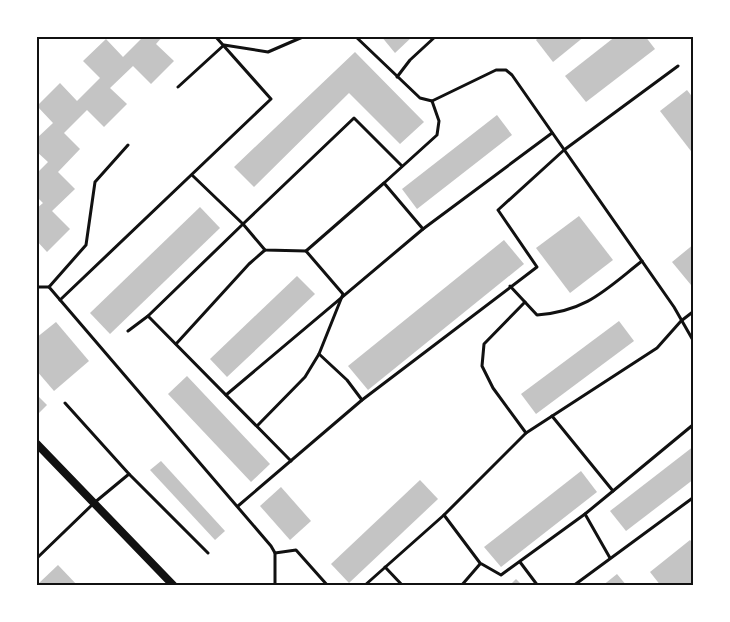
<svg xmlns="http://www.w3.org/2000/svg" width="730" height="622" font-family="Arial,sans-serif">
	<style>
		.building { fill: #c4c4c4 }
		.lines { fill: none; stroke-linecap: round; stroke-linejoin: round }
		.service { stroke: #111; stroke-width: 3 }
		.tertiary { stroke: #111; stroke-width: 8 }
		.neatline { fill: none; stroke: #111; stroke-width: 2 }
	</style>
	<rect width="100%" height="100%" fill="#fff"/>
	<g class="building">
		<polygon points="144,36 163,36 156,44 174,61 151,84 133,66 110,88 127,104 104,127 87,110 64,133 80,149 58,172 75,189 52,211 70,229 47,252 36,240 36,209 43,203 36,196 36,174 48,162 36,151 36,139 53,123 37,106 60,83 77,101 100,78 83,61 106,39 123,57"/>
		<polygon points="381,36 413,36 395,53"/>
		<polygon points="540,36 585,36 553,62 536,40"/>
		<polygon points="616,36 645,36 655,49 586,102 565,76"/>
		<polygon points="355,52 424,122 400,144 349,93 254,187 234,167"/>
		<polygon points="687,90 694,99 694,155 660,111"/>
		<polygon points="497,115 512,135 417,209 402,189"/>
		<polygon points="200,207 220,228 110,334 90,313"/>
		<polygon points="579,216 613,260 570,293 536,248"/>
		<polygon points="504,240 524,264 368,390 348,366"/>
		<polygon points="694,244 694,283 691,285 672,262"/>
		<polygon points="297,276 315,294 227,377 210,359"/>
		<polygon points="619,321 634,341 536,414 521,394"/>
		<polygon points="56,322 89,361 54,391 36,370 36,338"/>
		<polygon points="187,376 270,464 251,482 168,394"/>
		<polygon points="36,394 47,405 36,416"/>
		<polygon points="694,446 694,479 626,531 610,511"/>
		<polygon points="161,461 225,531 215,540 150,470"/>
		<polygon points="581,471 597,492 501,567 484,547"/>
		<polygon points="420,480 438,499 349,583 331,564"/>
		<polygon points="281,487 311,521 290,540 260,506"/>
		<polygon points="690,540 694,544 694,586 661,586 650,572"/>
		<polygon points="58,565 78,586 40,586 38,584"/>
		<polygon points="617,574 627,586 602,586"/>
		<polygon points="516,579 523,586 509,586"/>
	</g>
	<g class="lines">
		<g class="service">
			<polyline points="355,36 420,98 432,101 496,70 506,70 512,75 674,307 694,342"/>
			<polyline points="397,77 410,60 436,36"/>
			<polyline points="178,87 224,45 268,52 305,36"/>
			<polyline points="384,183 437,135 439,121 432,101"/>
			<polyline points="306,251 265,250 243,224 354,118 402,166"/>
			<path d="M510,286L537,315C587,311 605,290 642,261"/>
			<polyline points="36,287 49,287 86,245 95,182 128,145"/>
			<polyline points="49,287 271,546 275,553 275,586"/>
			<polyline points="60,300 271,99 215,36"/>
			<polyline points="525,302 484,344 482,366 493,388 526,433"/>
			<polyline points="148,316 291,461"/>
			<polyline points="128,331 148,316 243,224 193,176"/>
			<polyline points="176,344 249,264 265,250"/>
			<polyline points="319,354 347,380 362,400"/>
			<polyline points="226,395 423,229 552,133"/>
			<polyline points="552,416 613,491 585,514"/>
			<polyline points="257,426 305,377 319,354 343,294 306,251 384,183 423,229"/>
			<polyline points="129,474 208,553"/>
			<polyline points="613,491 694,424"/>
			<polyline points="238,506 362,400 537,267 498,210 564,150 678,66"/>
			<polyline points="444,515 480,563 501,575 585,514 610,558"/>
			<polyline points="275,553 296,550 328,586"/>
			<polyline points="36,559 94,503 129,474 65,403"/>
			<polyline points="520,562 538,586"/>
			<polyline points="385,567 403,586"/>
			<polyline points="364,586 444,515 526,433 657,348 681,321 694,311"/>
			<polyline points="461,586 480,564"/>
			<polyline points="573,586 694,497"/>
		</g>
		<polyline class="tertiary" points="36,443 174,586"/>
	</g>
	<rect width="730" height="622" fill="none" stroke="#ffffff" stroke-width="75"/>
	<rect x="38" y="38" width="654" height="546" class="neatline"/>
</svg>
